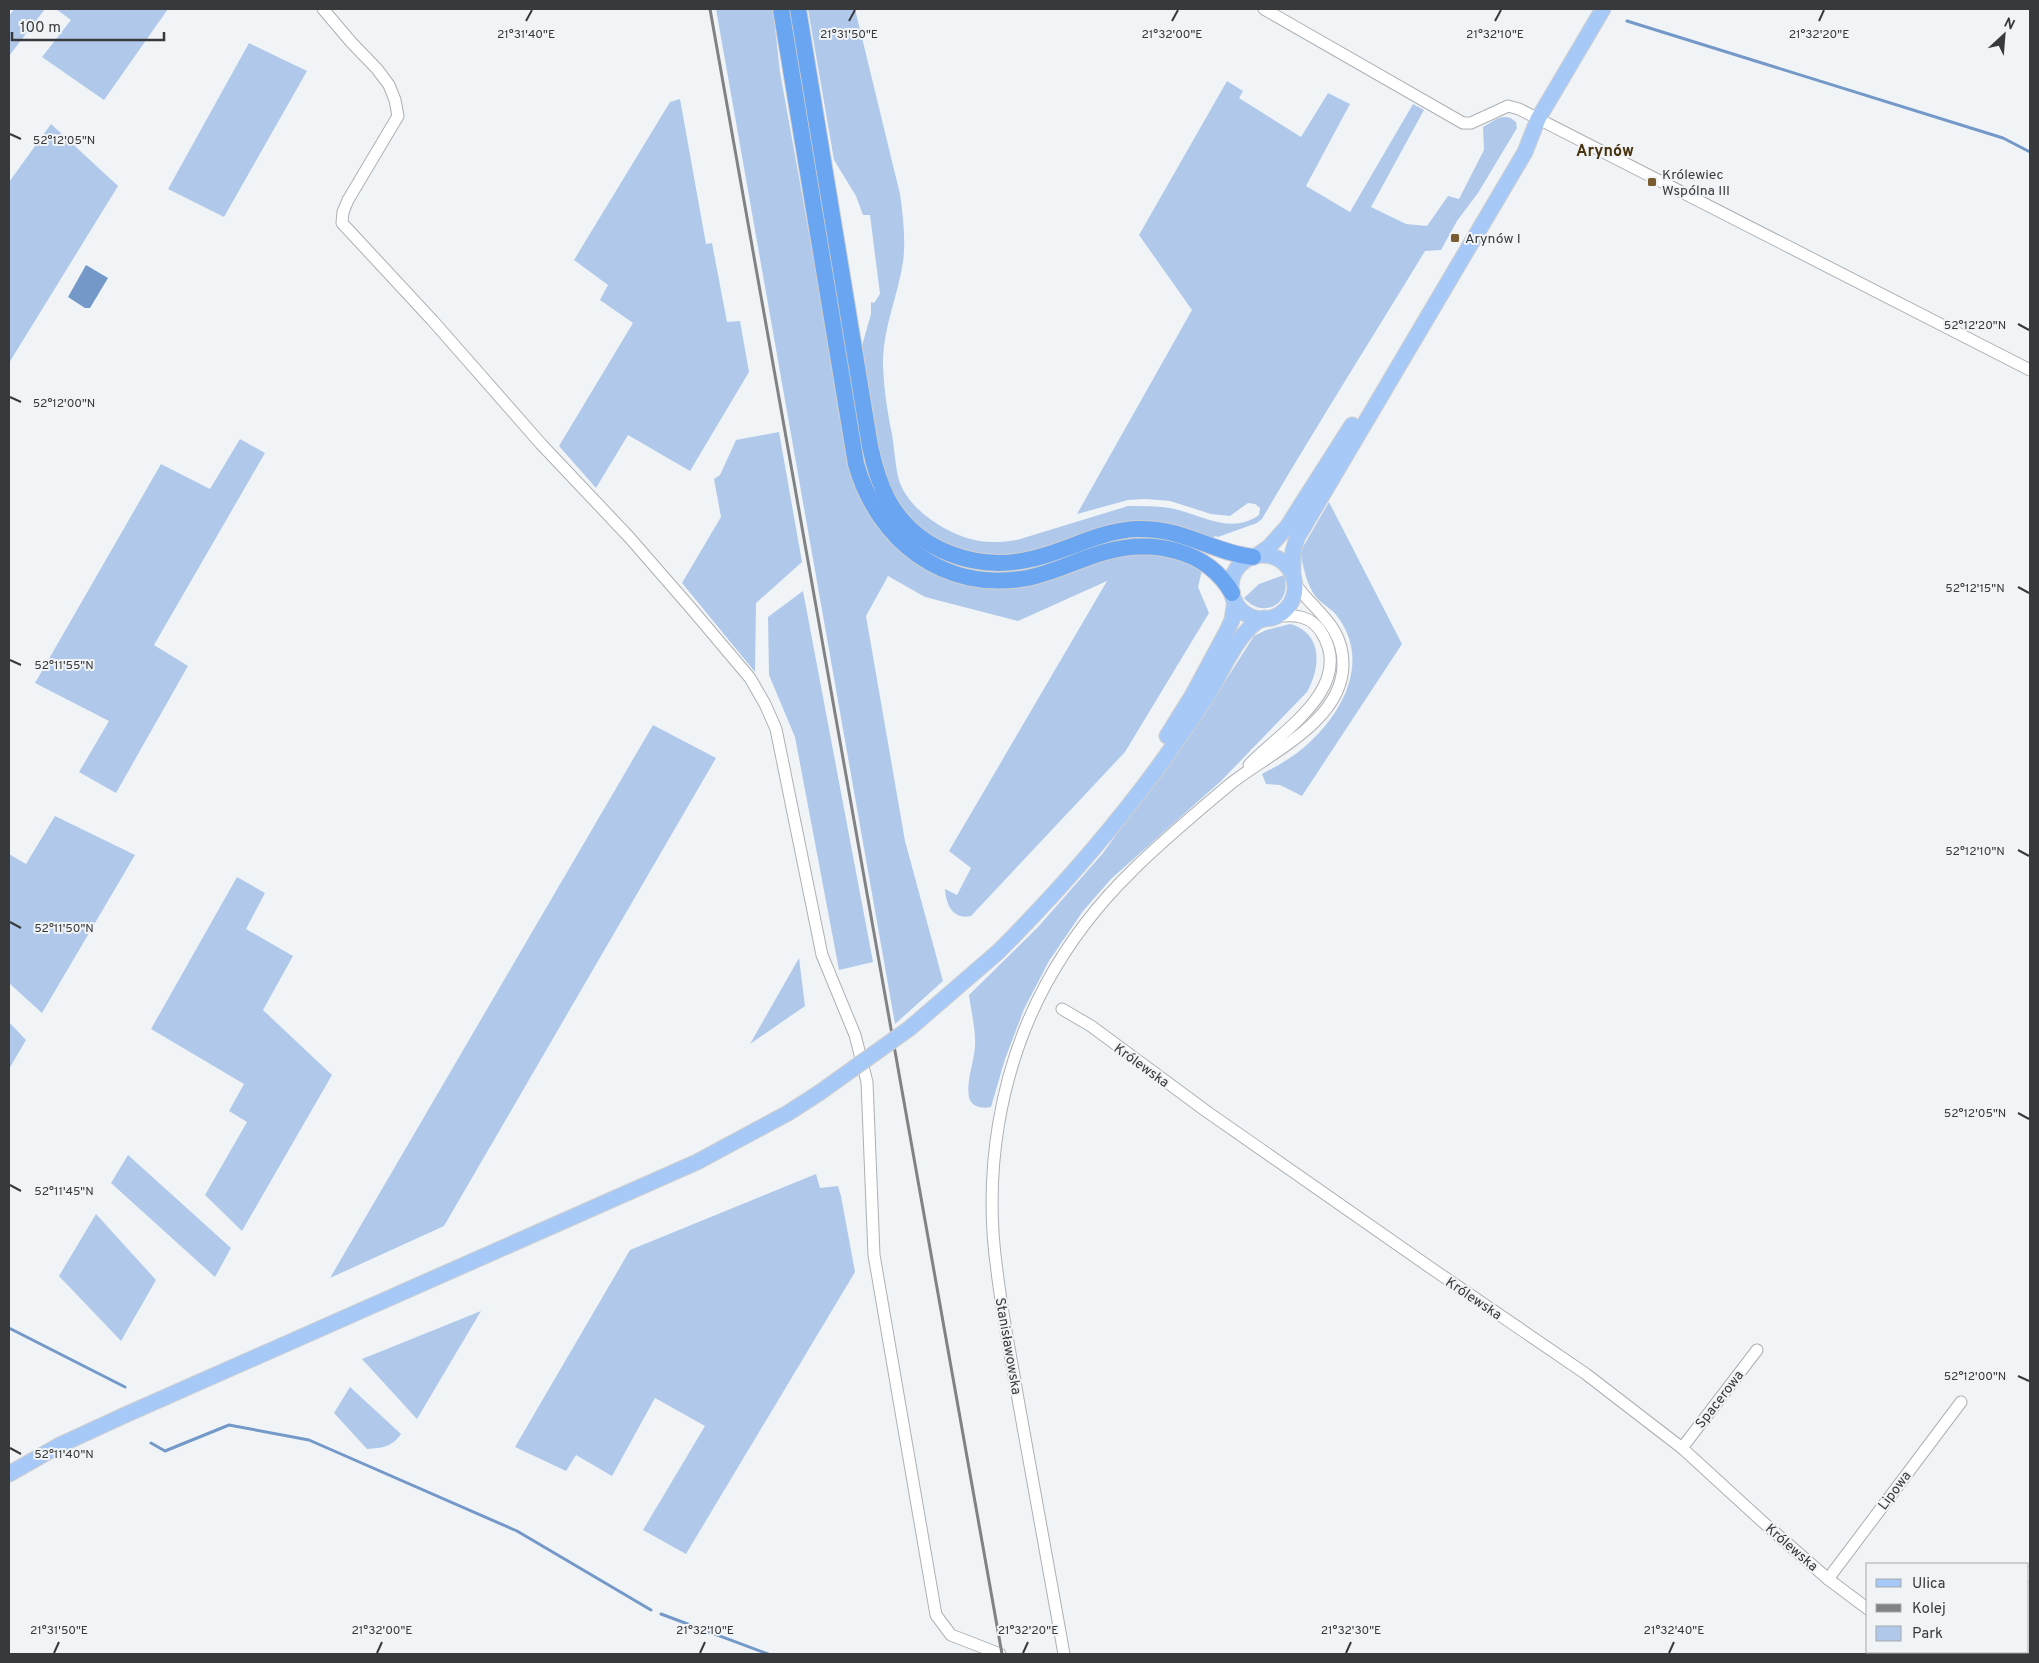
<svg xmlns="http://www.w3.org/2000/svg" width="2039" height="1663" font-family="Overpass,sans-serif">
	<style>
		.green { fill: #b0c9eb }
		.water { fill: #7499c8 }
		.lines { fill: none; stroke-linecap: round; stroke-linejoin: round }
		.stream { stroke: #7499c8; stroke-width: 3 }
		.minor-casing { stroke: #adb0b3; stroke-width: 13 }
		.major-casing { stroke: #cfcfd0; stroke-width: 17 }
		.highway-casing { stroke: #cfcfd0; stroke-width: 18 }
		.minor { stroke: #fff; stroke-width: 11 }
		.major { stroke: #a6c9f7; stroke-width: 15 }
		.highway { stroke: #6aa5f2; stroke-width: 16 }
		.rail { stroke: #808284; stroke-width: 3 }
		.major-bridge-casing { stroke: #cfcfd0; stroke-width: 17; stroke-linecap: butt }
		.major-bridge { stroke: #a6c9f7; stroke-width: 15 }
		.ticks { fill: none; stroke: #38393a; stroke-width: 2 }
		.poi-dot { fill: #7a5c30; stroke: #f1f4f7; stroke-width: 2 }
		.labels { text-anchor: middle; stroke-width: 4; stroke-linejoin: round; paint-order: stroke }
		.poi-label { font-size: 14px; fill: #38393a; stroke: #f1f4f7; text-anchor: start }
		.street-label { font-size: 14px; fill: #38393a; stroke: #f1f4f7 }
		.quarter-label { font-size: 16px; font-weight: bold; fill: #48320d; stroke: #f1f4f7 }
		.ticks-label { font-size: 12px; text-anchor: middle; fill: #38393a; stroke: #f1f4f7; stroke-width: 4; stroke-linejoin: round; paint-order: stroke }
	</style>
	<rect width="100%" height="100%" fill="#f1f4f7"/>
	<g class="green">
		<polygon points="14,9 45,9 9,56 9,16"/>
		<polygon points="56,9 168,9 104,100 42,57 71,20"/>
		<path d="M716,9H773L780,72L852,472L866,509L887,539L901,552L927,571L961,583L1090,563L1133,553L1171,556L1202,570L1198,587L1209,613L1125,752L971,916C953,920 946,905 945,889L957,895L971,868L949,851L1107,581L1018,621L925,597L888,576L866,616L905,841L943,981L895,1024Z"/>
		<path d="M808,9H855L900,194C903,216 906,240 903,262C898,295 884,326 883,359C883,384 887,410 892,434C894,447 896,472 900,483C911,512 950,536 979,541C992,543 1005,542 1017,540L1128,506C1142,506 1156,506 1170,508C1199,513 1230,536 1259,515L1260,508L1255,504L1248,503L1230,516L1211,514L1170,501L1146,499L1128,500L1077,514L1192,310L1139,235L1227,81L1243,91L1239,98L1301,137L1328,93L1350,104L1306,186L1350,212L1413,104L1424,110L1371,207L1406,224L1427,226L1448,196L1459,199L1484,150L1483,127C1494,121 1504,111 1516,122L1517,128L1478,193L1457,221L1441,250L1425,251C1371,340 1315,428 1262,519L1257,523L1218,537L1215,536L1213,540L1166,524L1047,550L988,558L942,543L907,517L885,482L861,349L871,314V302L874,303L880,294L870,215H863L856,196L834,160Z"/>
		<polygon points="249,43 307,71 224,217 168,189"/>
		<polygon points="680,99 706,244 712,243 727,322 740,321 749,372 690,471 628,435 596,488 559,446 633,323 600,300 608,285 574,260 670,102"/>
		<polygon points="51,124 118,186 9,363 9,182"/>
		<polygon points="779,432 802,562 756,603 755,672 682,583 721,517 714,479 720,475 736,440"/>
		<polygon points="240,439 265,453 154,645 188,666 116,793 79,772 109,721 35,683 161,464 210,489"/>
		<path d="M1329,502L1402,644L1302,796L1280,785L1266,784L1262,774C1279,765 1297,755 1310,742C1345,709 1370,659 1337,616C1333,610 1325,606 1320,601C1307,589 1304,569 1300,552Z"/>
		<path d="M1284,575C1293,604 1263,620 1244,598L1259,584Z"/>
		<polygon points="803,591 873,962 839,970 795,737 769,675 768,617"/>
		<path d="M1290,624C1323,633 1321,667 1307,692L1221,781L1111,879L1083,911L1049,961L1024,1009L1005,1059L991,1107C982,1109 971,1107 969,1097C966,1081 974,1062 975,1046C976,1030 971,1011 969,995L1038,927L1103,853L1213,700L1254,636L1266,630Z"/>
		<polygon points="653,725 716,758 444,1226 330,1278"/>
		<polygon points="55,816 135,855 42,1013 9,983 9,854 26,864"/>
		<polygon points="237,877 265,893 246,929 293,956 263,1010 332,1075 242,1231 205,1195 247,1122 229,1111 244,1084 151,1029"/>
		<polygon points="799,958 805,1006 750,1044"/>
		<polygon points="9,1022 26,1040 9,1069"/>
		<polygon points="128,1155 231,1248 215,1277 111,1183"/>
		<polygon points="816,1174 820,1188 838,1186 841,1196 855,1272 686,1554 643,1530 705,1426 655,1398 612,1476 576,1455 566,1471 515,1447 630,1250"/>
		<polygon points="96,1214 156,1280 121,1341 59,1276"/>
		<polygon points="481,1311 417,1419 362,1359"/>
		<path d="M350,1387L401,1434C392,1447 382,1448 367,1449L334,1413Z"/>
	</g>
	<polygon class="water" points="86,265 108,278 90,308 85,308 68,297"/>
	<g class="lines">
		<g class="stream">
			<polyline points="1627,21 2003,138 2030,152"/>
			<polyline points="9,1328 125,1387"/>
			<polyline points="151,1443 165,1451 229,1425 309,1440 517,1531 651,1610"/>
			<polyline points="661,1614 768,1654"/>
		</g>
		<defs>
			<g id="minor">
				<polyline points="323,9 351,42 377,69 389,85 395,100 398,116 348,200 343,212 342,223 433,321 541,444 629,537 690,607 750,678 765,704 776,729 822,955 855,1035 867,1082 874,1255 936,1615 951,1635 1000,1654"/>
				<polyline points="1264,9 1463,123 1471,123 1508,106 1519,109 2030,370"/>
				<path d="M1249,765C1279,733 1354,689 1323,635C1312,615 1295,614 1274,617"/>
				<polyline points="1062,1009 1091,1026 1206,1111 1431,1268 1586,1374 1682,1448 1764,1523 1828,1579 1868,1609"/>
				<polyline points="1682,1448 1757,1350"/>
				<polyline points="2028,1575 2030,1572"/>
				<polyline points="1828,1579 1961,1402"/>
				<polyline points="1925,1652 1929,1654"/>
				<path d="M1064,1654C1048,1569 1033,1484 1018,1399C1011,1356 1002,1314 997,1271C983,1174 999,1071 1046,984C1069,942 1098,904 1132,871C1162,841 1196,813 1229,785C1267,754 1343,722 1343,664C1343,624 1313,611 1294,582"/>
				<polyline points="1967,1654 1969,1652"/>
			</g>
			<g id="major">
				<circle cx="1263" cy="587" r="32"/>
				<polyline points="1256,556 1269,547 1287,527 1352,425"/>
				<polyline points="1293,577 1293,551 1297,538 1525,152 1538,119 1603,9"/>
				<polyline points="1167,736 1192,696 1227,631 1232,620 1235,601"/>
				<path d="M998,952C1077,873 1149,787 1209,693C1221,673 1241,625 1265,618"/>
				<polyline points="9,1474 60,1445 125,1415 697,1162 788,1113 819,1093"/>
			</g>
			<g id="highway">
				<path d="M781,9L856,464C878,541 944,593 1027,578C1054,573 1079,559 1105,552C1152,539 1207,549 1232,593"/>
				<path d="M798,9L870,446C874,465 879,483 888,500C916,551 977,572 1031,559C1067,551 1099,531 1136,529C1182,527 1211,552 1253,557"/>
			</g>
		</defs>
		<use href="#minor" class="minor-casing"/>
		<use href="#major" class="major-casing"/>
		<use href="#highway" class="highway-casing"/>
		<use href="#minor" class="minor"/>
		<use href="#major" class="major"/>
		<use href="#highway" class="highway"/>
		<polyline class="rail" points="710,9 1002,1654"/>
		<defs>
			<polyline id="major-bridge" points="819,1093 910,1028 998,952"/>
		</defs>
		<use href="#major-bridge" class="major-bridge-casing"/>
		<use href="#major-bridge" class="major-bridge"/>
	</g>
	<path class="ticks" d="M526,21L532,10M849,21L855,10M1172,21L1178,10M1495,21L1501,10M1819,21L1824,10M10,134L21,139M2018,324L2029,330M10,397L21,402M2018,587L2029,593M10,660L21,665M2018,850L2029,856M10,922L21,928M2018,1113L2029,1119M10,1185L21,1191M2018,1376L2029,1381M10,1448L21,1454M54,1653L59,1642M377,1653L382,1642M700,1653L705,1642M1023,1653L1028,1642M1346,1653L1351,1642M1669,1653L1674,1642"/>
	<g class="poi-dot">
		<rect x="1647" y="177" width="10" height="10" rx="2.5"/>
		<rect x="1450" y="233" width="10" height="10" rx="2.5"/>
	</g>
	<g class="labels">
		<g class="poi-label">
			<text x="1662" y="179">Królewiec<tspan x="1662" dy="16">Wspólna III</tspan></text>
			<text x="1465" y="243">Arynów I</text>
		</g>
		<g class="street-label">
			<text transform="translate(1142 1065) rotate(36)" y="5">Królewska</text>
			<text transform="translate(1474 1298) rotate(34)" y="5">Królewska</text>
			<text transform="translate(1009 1346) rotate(80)" y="5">Stanisławowska</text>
			<text transform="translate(1719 1399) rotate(-52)" y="5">Spacerowa</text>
			<text transform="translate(1894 1490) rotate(-53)" y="5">Lipowa</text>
			<text transform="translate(1792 1547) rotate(41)" y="5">Królewska</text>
		</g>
		<g class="quarter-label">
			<text x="1605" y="156">Arynów</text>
		</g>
	</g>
	<g class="ticks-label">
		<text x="526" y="38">21°31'40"E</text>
		<text x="849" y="38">21°31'50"E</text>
		<text x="1172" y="38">21°32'00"E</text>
		<text x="1495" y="38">21°32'10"E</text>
		<text x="1819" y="38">21°32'20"E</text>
		<text x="64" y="144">52°12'05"N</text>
		<text x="1975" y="329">52°12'20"N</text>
		<text x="64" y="407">52°12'00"N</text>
		<text x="1975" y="592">52°12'15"N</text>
		<text x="64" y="669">52°11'55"N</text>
		<text x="1975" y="855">52°12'10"N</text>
		<text x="64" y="932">52°11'50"N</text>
		<text x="1975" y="1117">52°12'05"N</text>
		<text x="64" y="1195">52°11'45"N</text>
		<text x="1975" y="1380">52°12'00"N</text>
		<text x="64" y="1458">52°11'40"N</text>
		<text x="59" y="1634">21°31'50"E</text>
		<text x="382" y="1634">21°32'00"E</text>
		<text x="705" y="1634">21°32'10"E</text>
		<text x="1028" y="1634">21°32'20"E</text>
		<text x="1351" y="1634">21°32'30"E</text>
		<text x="1674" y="1634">21°32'40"E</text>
	</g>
	<rect width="2039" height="1663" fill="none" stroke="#38393a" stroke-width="20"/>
	<rect x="1866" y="1563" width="162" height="90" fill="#f1f4f7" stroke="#a7a9ab"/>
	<rect x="1876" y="1579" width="25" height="8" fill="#a6c9f7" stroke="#a7a9ab"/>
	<text x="1912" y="1588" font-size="15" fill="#38393a">Ulica</text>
	<rect x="1876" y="1604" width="25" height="8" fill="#808284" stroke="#a7a9ab"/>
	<text x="1912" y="1613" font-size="15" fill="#38393a">Kolej</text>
	<rect x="1876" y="1626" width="25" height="15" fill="#b0c9eb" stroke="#a7a9ab"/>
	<text x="1912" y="1638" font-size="15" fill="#38393a">Park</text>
	<g transform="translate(2004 35) rotate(26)" stroke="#f1f4f7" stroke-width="4" paint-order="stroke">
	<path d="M0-4L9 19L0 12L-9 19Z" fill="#38393a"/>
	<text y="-8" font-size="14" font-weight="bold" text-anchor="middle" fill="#38393a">N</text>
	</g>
	<path d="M12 32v8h152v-8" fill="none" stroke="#38393a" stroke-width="2.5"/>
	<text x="20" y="32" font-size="15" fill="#38393a" stroke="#f1f4f7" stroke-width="4" paint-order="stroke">100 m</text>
</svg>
